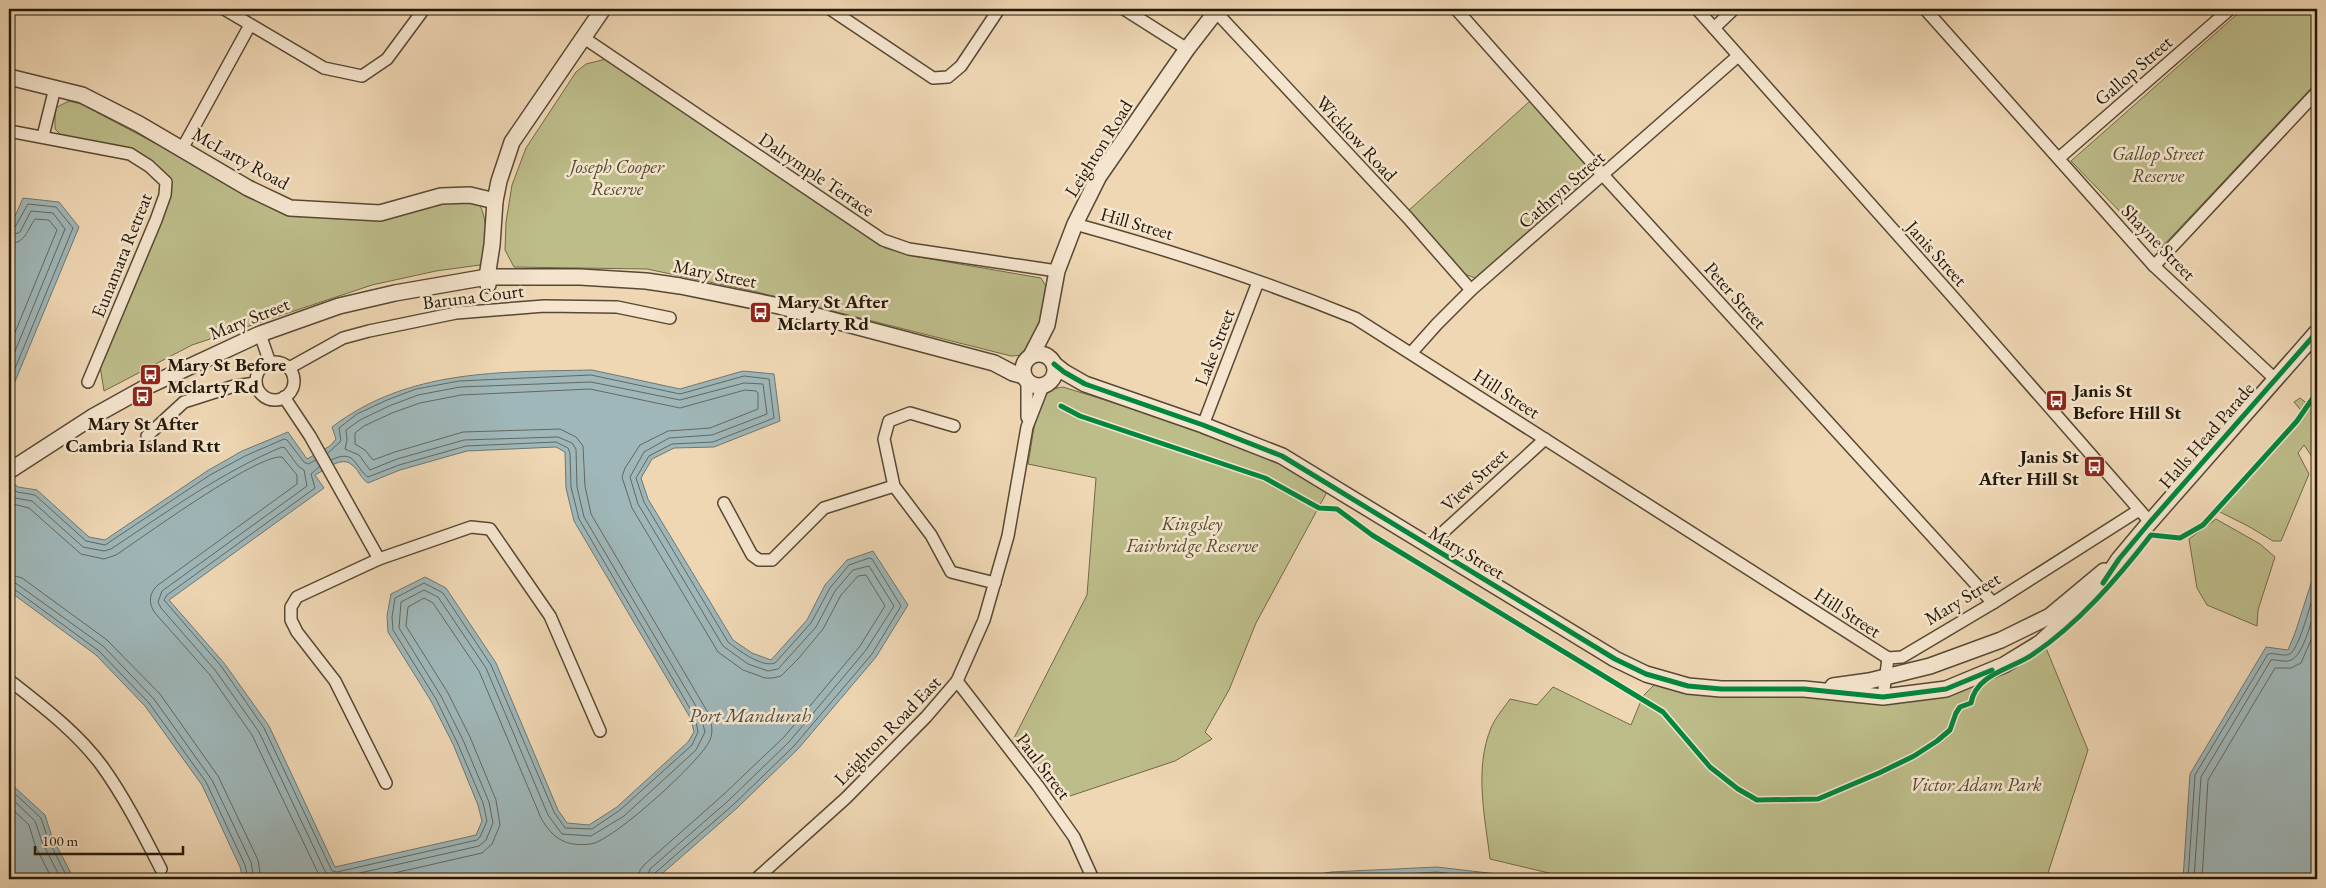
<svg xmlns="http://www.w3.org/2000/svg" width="2326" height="888" font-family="'EB Garamond',serif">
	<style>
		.green { fill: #bdbd8a; stroke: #706a49 }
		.water { fill: #9fb7b9; stroke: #6e7772; fill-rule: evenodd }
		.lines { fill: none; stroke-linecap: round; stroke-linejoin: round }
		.shore { stroke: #626860; stroke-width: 1 }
		.minor-casing { stroke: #574833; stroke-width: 14 }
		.tertiary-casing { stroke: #574833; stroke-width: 18 }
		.minor { stroke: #f5e5ce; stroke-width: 11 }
		.tertiary { stroke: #f5e5ce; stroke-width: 15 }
		.cycleway-casing { stroke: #f5e5ce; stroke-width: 8 }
		.cycleway { stroke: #00873e; stroke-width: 5 }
		.labels { text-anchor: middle; stroke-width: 5; stroke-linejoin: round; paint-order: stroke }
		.street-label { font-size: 19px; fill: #241808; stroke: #f5e5ce }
		.park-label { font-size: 19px; font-style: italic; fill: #524a2f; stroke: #f5e5ce }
		.poi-label { font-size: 19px; font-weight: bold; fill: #241808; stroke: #f5e5ce; text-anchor: start }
		.water-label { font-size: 20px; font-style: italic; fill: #4f5046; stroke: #f5e5ce }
	</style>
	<rect width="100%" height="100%" fill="#efd7b4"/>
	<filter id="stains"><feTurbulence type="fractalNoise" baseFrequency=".004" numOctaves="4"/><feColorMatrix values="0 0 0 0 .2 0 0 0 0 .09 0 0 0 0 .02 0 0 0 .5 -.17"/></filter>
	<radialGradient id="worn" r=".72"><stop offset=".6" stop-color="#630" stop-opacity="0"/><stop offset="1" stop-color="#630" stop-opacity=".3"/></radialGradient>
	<g class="green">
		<polygon points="2243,9 2317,9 2317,82 2158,251 2071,161"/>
		<polygon points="606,59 885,248 913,256 1041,278 1048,290 1038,340 1026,355 1011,356 757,292 647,269 514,267 505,250 506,222 512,185 526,148 576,72 586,64"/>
		<path d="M69,101L81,104L287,213L340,219H367L465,199L478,202C488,217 489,250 480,265L436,271L372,285L192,345L104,391L100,366L168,179L135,151L64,138L55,129V108Z"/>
		<polygon points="1530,101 1589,167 1589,179 1481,276 1475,278 1462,273 1408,211"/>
		<path d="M1063,387L1186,425L1259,451L1328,490L1256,623L1229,690L1205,732L1212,739L1175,761L1061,799L1013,740L1087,595L1096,478L1028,464C1032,445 1034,410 1046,395C1050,389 1056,388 1063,387Z"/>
		<polygon points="2317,395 2317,455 2315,461 2304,445 2298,453 2309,474 2281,541 2273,541 2248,526 2218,511 2304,414 2294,402 2300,398 2309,405"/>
		<polygon points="2216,519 2260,544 2275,557 2258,610 2257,626 2207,605 2197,588 2189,539"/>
		<path d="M2046,648L2088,750L2046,879H1574L1490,859C1485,817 1474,769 1491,728C1495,718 1504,708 1510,699L1537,705L1553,687L1631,725L1643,696L1654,685L1717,696L1829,697L1949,692L1986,682Z"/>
	</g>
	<g class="water">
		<polygon points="23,198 59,202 79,227 9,396 9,230"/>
		<path d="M592,370L680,389L743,371L774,374L780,421L714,447L674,448L652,459L641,478L648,499L733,640L752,653L771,660L807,620L825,585L847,560L873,551L908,605L876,657L798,749L736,809L656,879H243L240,867L202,785L145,706L96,655L9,591V479L18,487L37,490L89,537L105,540L207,471L242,451L288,432L307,459L330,446L336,439L332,427C408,369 500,372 592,370ZM556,447L565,452L566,488L574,521L691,719L694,732L688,742L617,807L589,825L567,823L558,810L496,663L446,588L425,577L391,594L387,616L388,632L431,701L453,744L478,805L482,821L476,835L335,867L269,726L224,663L169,600L324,488L315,475C325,470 342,455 352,465C359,470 360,478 368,483L400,470L467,451Z"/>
		<polygon points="2317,565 2317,879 2183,879 2190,774 2266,647 2288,650 2295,633"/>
		<polygon points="9,782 45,815 52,837 74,879 9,879"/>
		<polygon points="1437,867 1497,874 1521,879 1292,879 1331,872"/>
	</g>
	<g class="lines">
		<g class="shore">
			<polyline points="9,230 15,227 28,204 56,207 73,228 9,383"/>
			<polyline points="9,237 20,232 31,211 53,213 65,229 9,366"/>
			<path d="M9,244C26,243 27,230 35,219L49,220L57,230L9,347"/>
			<path d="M328,453L341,441L339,428L357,414L387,400L416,389L459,381L591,375L680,394L744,376L769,379L774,418L713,442L672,444L649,456L636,478L644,502L728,642C738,650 762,668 775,663L811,623L830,588L849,565L869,558L872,559L901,606L872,654L794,746L733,805L655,873L653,879"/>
			<path d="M319,467L311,474L315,488L167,595L164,600L221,666L264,728L332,871L337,872L477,840L480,837L487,821L483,803L457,742L436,699L393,630L392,617L395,598L424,583L443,593L491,665L554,812L565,828L592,829L620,810L692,745L698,732L695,717L579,519L571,487L570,453L568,448L556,442L466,446L399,465L368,477C354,467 356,448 331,460"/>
			<polyline points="9,485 17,492 35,495 86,541 105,545 210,475 245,456 284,439 287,440 304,462 308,464 316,460"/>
			<path d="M9,494L15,498L32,501L83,547L104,551L111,549C167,512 220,473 282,447L285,448L298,466L304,470L307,486L162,591L158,602L161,608L215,670L259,732L325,871L331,877L338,878L479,846L486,840L493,823L489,802L463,740L441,696L399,628L401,602L424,590L438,597L486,668L548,815L562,834L591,836L624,816L696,750L705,732L700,713L584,517L577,487L576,449L572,443L558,437L464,440L397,459L370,470L359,455L345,449L347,440L346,430L360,420L389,406L418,395L460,387L591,382L680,400L744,383L763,384L767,414L712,435L669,438L644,452L630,477L638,504L723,646L748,664L768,671L778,669L816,627L835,591L853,570L869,566L894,606L866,650L789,742L728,801L650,869L646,879"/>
			<path d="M9,503L29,508L81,554L104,559L116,555C143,537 257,454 282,457L297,475V484L158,585C149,593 148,603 155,613L210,675L252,735L321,879"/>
			<polyline points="9,574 22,578 107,640 160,694 218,776 258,860 261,879"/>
			<polyline points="9,581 17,584 103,646 154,699 212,780 251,862 254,879"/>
			<polyline points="9,588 14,589 99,651 149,703 206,782 245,865 248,879"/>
			<polyline points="9,788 41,818 48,839 68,879"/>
			<polyline points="9,796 35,821 42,842 61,879"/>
			<polyline points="9,806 29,825 35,845 52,879"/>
			<path d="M368,879L482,853L492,844L500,825L496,800L470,737L448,693L406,626L408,607L424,598L433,603L479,671L541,818C553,839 566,847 591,844C613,841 702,760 710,740C714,731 711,719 707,711L591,514L585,486L583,446L576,437L560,429L463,432L395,452L373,460L365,450L355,444V433L364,426L392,413L420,403L461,395L590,389L680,408L745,390L756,391L758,393V409L710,428L668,431L640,445L625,468L622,477L632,508L718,652L743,670L765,678H773L781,676L798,659L823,629L841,595L858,576L866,575L885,606L860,646L784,737L723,795L645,864L640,870L639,879"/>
			<polyline points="1320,879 1437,872 1498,879"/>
			<path d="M2188,879L2195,775L2268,654C2274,652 2286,658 2291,653C2301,644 2313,595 2317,581"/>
			<path d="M2194,879L2201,777L2271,660C2277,659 2285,663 2291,660C2304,656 2313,614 2317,602"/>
			<polyline points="2202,879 2208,780 2275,668 2291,668 2301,663 2317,626"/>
		</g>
		<defs>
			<g id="minor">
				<polyline points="224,9 324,68 362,76 387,59 424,9"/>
				<polyline points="830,9 933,78 948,77 961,66 999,9"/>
				<polyline points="1124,9 1187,49"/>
				<polyline points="1456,9 1603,175 1993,603"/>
				<polyline points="1697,9 1953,297 2150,522"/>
				<polyline points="1925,9 2154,266 2275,379"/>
				<polyline points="1216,12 1408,218 1471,290"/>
				<polyline points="1714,28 1734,9"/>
				<polyline points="584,38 883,240 909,249 1057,271"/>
				<polyline points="9,131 130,154 149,166 166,182 165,195 156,220 88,382"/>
				<polyline points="43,136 55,88"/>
				<polyline points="182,149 250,25"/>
				<polyline points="2059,158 2230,9"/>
				<path d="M1075,224C1170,250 1264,281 1355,318L1888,658"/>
				<polyline points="2154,266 2317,92"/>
				<polyline points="260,334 270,363"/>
				<polyline points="1412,352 1437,324 1471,290 1738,56"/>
				<circle cx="275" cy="381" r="19"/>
				<polyline points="289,368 343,338 369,331 456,313 544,306 617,307 670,318"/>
				<polyline points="284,397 310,436 379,559"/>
				<polyline points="1027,417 1027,381"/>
				<polyline points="1203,425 1258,282"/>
				<polyline points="954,426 910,413 889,421 884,439 894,486 931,535 951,572 995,583"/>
				<polyline points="147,436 184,402 234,386 256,383"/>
				<polyline points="724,503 752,555 759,560 772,560 824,508 894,486"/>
				<polyline points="1428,546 1545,439"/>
				<path d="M9,680C42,706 77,732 102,766C125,798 143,834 161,869"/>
				<polyline points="957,681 1038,786 1074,837 1093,879"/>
				<polyline points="1883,697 1888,658 1902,657 1993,603 2139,510"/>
				<polyline points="386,783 335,681 297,632 291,620 291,607 297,597 379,559 471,527 490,529 550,616 600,731"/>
				<polyline points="756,879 846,798 926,717 957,681 984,620 1008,536 1027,427 1043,386"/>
			</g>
			<g id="tertiary">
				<polyline points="9,77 82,95 139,124 248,188 290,208 380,213 441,196 470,195 495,201"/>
				<polyline points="488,285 487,277 492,245 495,201 499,181 512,142 603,9"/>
				<circle cx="1039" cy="370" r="16"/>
				<polyline points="1031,356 1047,325 1057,271 1075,224 1099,176 1187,49 1218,9"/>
				<polyline points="1054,364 1064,372 1085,384 1203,425 1282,456 1615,659 1646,674 1688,686 1721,689 1804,689 1883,697 1946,689 2004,665 2040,643 2101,586 2119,559 2150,522 2317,332"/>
				<polyline points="9,471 94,416 148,386 260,334 339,306 395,293 487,277 580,277 646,281 680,286 779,306 994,363 1013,373 1024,376"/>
				<polyline points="1833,686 1869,681 1930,666 2001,640 2050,616 2104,571"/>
			</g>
		</defs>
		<use href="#minor" class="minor-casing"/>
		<use href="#tertiary" class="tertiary-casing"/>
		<use href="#minor" class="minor"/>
		<use href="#tertiary" class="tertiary"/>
		<defs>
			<g id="cycleway">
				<polyline points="1054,364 1064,372 1085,384 1203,425 1282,456 1615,659 1646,674 1688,686 1721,689 1804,689 1883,697 1946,689 1992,670"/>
				<path d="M1061,406L1080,416L1265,478L1319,508L1337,509L1372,535L1663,712L1710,767L1738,789L1757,800L1818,799L1879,773L1914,756L1937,741L1950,730L1956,713L1960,707L1971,703C1976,674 2011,669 2032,655C2078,624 2117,579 2151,535L2180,538L2203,525L2297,421L2317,392"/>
				<polyline points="2103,583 2119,559 2150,522 2317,332"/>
			</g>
		</defs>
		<use href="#cycleway" class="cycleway-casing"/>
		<use href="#cycleway" class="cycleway"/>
	</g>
	<defs>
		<symbol id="bus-square" viewBox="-11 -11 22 22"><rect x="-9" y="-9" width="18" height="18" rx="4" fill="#8f2418" stroke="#f5e5ce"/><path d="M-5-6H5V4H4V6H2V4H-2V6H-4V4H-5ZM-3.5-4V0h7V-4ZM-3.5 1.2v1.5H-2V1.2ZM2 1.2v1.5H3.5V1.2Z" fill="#fff"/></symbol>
	</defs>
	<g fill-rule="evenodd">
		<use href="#bus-square" x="748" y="300" width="25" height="25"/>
		<use href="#bus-square" x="138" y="362" width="25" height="25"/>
		<use href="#bus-square" x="130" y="384" width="25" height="25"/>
		<use href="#bus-square" x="2044" y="388" width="25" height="25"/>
		<use href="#bus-square" x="2082" y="454" width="25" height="25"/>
	</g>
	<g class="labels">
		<g class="street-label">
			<text transform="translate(2133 70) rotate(-41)" y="7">Gallop Street</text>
			<text transform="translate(1357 138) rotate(47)" y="7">Wicklow Road</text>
			<text transform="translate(1098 148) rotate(-58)" y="7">Leighton Road</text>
			<text transform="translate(241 158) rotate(29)" y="7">McLarty Road</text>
			<text transform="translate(817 174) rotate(34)" y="7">Dalrymple Terrace</text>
			<text transform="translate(1561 189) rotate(-41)" y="7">Cathryn Street</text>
			<text transform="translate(1137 223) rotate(16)" y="7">Hill Street</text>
			<text transform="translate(2159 242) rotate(46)" y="7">Shayne Street</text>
			<text transform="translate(1937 253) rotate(48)" y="7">Janis Street</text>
			<text transform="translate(121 255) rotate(-68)" y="7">Eunamara Retreat</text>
			<text transform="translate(715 273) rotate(11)" y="7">Mary Street</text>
			<text transform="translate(1736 295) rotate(48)" y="7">Peter Street</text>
			<text transform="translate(473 296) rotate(-7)" y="7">Baruna Court</text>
			<text transform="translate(249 318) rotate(-22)" y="7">Mary Street</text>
			<text transform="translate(1214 347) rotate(-69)" y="7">Lake Street</text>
			<text transform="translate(1507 393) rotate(33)" y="7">Hill Street</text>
			<text transform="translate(2206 435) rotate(-49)" y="7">Halls Head Parade</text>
			<text transform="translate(1474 479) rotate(-43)" y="7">View Street</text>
			<text transform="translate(1467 552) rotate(31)" y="7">Mary Street</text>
			<text transform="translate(1962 598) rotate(-31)" y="7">Mary Street</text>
			<text transform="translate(1848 612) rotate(33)" y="7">Hill Street</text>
			<text transform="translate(887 730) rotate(-46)" y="7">Leighton Road East</text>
			<text transform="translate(1044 766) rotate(53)" y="7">Paul Street</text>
		</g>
		<g class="park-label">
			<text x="2158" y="160">Gallop Street<tspan x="2158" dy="22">Reserve</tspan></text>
			<text x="617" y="173">Joseph Cooper<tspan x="617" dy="22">Reserve</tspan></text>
			<text x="1192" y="530">Kingsley<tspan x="1192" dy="22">Fairbridge Reserve</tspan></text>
			<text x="1976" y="791">Victor Adam Park</text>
		</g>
		<g class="poi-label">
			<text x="777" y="308">Mary St After<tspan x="777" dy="22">Mclarty Rd</tspan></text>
			<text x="167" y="371">Mary St Before<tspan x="167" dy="22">Mclarty Rd</tspan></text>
			<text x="2073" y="397">Janis St<tspan x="2073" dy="22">Before Hill St</tspan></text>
			<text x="143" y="430" text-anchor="middle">Mary St After<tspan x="143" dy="22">Cambria Island Rtt</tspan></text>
			<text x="2079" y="463" text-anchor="end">Janis St<tspan x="2079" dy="22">After Hill St</tspan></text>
		</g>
		<g class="water-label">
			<text x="750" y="722">Port Mandurah</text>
		</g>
	</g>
	<rect width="2326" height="888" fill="none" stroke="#efd7b4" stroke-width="30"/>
	<rect x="10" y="10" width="2306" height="868" fill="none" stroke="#241808" stroke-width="2.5"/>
	<rect x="15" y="15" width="2296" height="858" fill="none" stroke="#241808"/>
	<path d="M35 846v8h148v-8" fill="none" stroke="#241808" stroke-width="2.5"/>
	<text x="42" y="846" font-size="15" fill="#241808" stroke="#f5e5ce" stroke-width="4" paint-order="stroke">100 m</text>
	<rect width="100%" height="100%" filter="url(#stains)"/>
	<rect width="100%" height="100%" fill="url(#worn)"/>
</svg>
